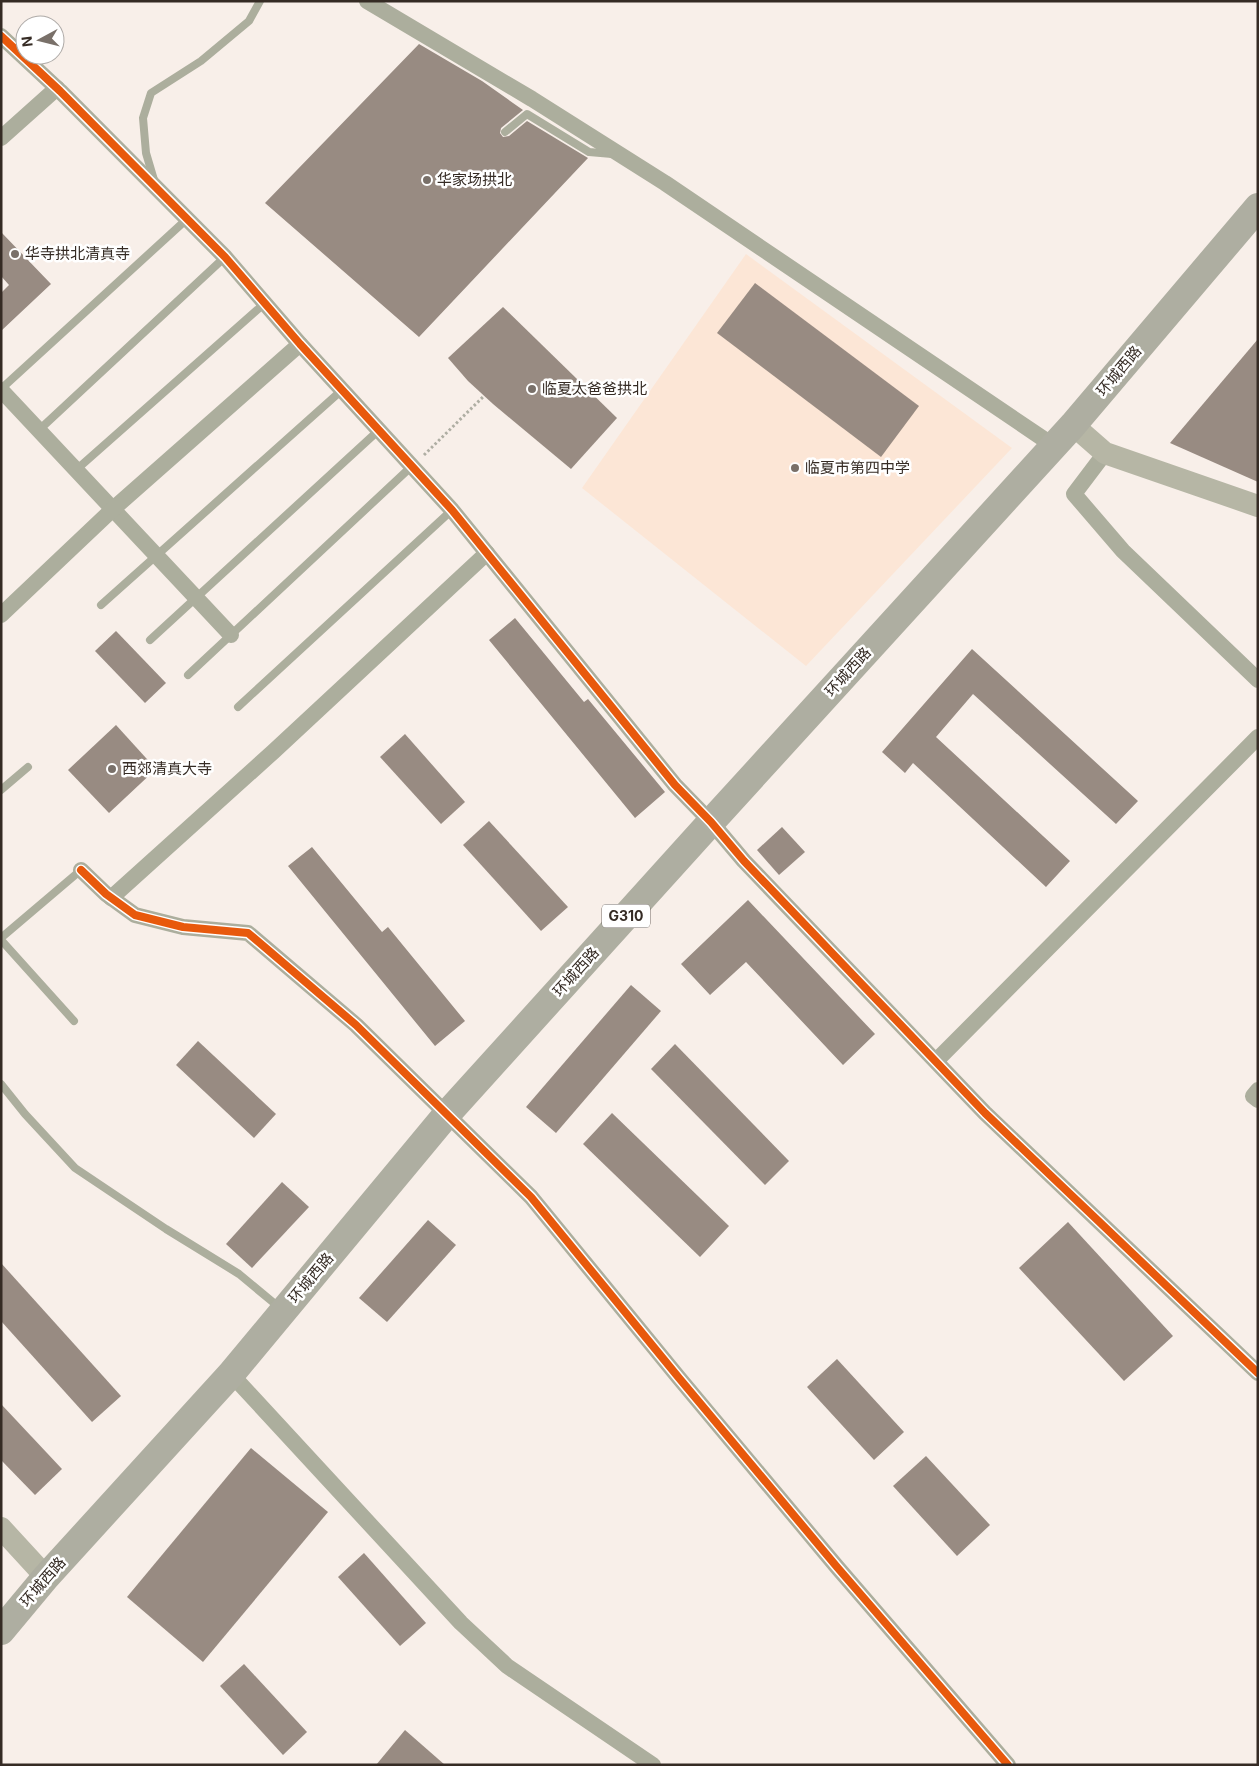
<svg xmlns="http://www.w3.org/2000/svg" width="1259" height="1766" font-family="Inter,'Noto Sans SC',sans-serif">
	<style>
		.built { fill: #fce6d6 }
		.building { fill: #988b82 }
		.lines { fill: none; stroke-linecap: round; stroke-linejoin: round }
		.path { stroke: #afaea3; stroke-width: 3; stroke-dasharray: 2.5 2.5; stroke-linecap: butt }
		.lane { stroke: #acae9d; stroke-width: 8 }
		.street { stroke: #acae9d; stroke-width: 16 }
		.secondary { stroke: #b6b6a5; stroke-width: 22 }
		.highway { stroke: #aeaea1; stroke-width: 28 }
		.cycleway-casing { stroke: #fff; stroke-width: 11 }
		.cycleway { stroke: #e8590c; stroke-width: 8 }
		.poi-dot { fill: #797069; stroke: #fff; stroke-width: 2 }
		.labels { text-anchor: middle; stroke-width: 5; stroke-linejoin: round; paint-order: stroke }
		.shield { fill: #fff; stroke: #726b66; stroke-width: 1 }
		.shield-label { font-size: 14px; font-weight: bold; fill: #352b24 }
		.poi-label { font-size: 15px; fill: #352b24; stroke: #fff; text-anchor: start }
		.street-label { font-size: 15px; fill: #352b24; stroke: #fff }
	</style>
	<rect width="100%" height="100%" fill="#f8efe9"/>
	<polygon class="built" points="746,254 1012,448 806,666 582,488"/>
	<g class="building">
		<polygon points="419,44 482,81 523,110 501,128 500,133 503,137 509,136 527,121 588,158 419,337 265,203"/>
		<polygon points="1,232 51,284 1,331 1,293 9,285 1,276"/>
		<polygon points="755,283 919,406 881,457 717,333"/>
		<polygon points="503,307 617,418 571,469 493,404 468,381 448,358"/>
		<polygon points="1258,339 1258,482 1170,443"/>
		<polygon points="515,618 584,702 588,699 665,792 635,818 489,640"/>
		<polygon points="116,631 166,683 145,703 95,651"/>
		<polygon points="972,649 1138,801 1116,824 973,694 936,737 1070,861 1046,887 913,763 905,773 882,752"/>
		<polygon points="116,725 156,769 109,813 68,770"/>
		<polygon points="405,734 465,802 441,824 380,757"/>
		<polygon points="489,821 568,907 541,931 463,845"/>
		<polygon points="782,827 805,852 779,875 757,850"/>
		<polygon points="312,847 382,932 388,927 465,1021 435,1046 288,866"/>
		<polygon points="748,900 875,1034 843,1065 746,962 710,995 681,964"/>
		<polygon points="631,985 661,1011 556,1133 526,1107"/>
		<polygon points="198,1041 276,1114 254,1138 176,1065"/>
		<polygon points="675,1044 789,1161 765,1185 651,1069"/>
		<polygon points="612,1113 729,1226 700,1257 583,1144"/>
		<polygon points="282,1182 309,1207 252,1268 226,1244"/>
		<polygon points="428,1220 456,1245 387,1322 359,1298"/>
		<polygon points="1068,1222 1173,1336 1124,1381 1019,1268"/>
		<polygon points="1,1263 121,1396 92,1422 1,1321"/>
		<polygon points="837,1359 904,1432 874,1460 807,1387"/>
		<polygon points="1,1404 62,1469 35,1495 1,1460"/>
		<polygon points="251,1448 328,1512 203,1662 127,1597"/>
		<polygon points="926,1456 990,1525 957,1556 893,1486"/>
		<polygon points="364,1553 426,1623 400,1646 338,1577"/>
		<polygon points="244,1664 307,1732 283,1755 220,1686"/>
		<polygon points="405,1730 445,1765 376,1765"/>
	</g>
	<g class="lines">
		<polyline class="path" points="424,455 484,396"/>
		<g class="lane">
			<polyline points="505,132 527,114 589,152 612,154"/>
			<polyline points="154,180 146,153 143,118 151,93 201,61 249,21 260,1"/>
			<polyline points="1,389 187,219"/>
			<polyline points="39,430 225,257"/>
			<polyline points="76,470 265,303"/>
			<polyline points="101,605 342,390"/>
			<polyline points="150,640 379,430"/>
			<polyline points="188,675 412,466"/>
			<polyline points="238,707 452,510"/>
			<polyline points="1,790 28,767"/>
			<polyline points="1,938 81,870"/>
			<polyline points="1,940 74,1021"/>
			<polyline points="1,1084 25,1114 75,1168 166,1229 239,1274 280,1308"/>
		</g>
		<g class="street">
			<polyline points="367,1 532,99 665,183 1054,446"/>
			<polyline points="1,36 60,91 225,257 300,344 452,510 675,785 711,822 744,861 985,1113 1258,1373"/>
			<polyline points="1,138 57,88"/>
			<polyline points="1,390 231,635"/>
			<polyline points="1105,453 1074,494 1123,551 1258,680"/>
			<polyline points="1,615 113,509 300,344"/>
			<polyline points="81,870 106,894 135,915 183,927 248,933 356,1025 531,1197 679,1378 837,1567 1008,1765"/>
			<polyline points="111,898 273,752 487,553"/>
			<polyline points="936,1061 1258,737"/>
			<polyline points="1258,1090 1253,1096 1258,1100"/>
			<polyline points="231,1374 461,1623 507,1666 653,1765"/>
		</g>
		<g class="secondary">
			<polyline points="1073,425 1105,453 1258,506"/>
			<polyline points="1,1528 46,1577"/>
		</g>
		<polyline class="highway" points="1,1631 46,1577 231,1374 447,1114 711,822 1073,425 1258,207"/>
		<defs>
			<g id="cycleway">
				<polyline points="1,36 60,91 225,257 300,344 452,510 675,785 711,822 744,861 985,1113 1258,1373"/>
				<polyline points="81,870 106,894 135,915 183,927 248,933 356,1025 531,1197 679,1378 837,1567 1008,1765"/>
			</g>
		</defs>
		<use href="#cycleway" class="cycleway-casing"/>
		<use href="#cycleway" class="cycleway"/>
	</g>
	<g class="poi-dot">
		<circle cx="427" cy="180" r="5"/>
		<circle cx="15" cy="254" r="5"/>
		<circle cx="532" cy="389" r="5"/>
		<circle cx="795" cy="468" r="5"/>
		<circle cx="112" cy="769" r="5"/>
	</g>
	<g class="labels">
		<rect class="shield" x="602" y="904.5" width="48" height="23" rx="4"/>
		<g class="shield-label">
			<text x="626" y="921">G310</text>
		</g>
		<g class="poi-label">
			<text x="437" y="185">华家场拱北</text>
			<text x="25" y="259">华寺拱北清真寺</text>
			<text x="542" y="394">临夏太爸爸拱北</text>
			<text x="805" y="473">临夏市第四中学</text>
			<text x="122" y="774">西郊清真大寺</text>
		</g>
		<g class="street-label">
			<text transform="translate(1119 371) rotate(-50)" y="5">环城西路</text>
			<text transform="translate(848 672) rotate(-48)" y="5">环城西路</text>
			<text transform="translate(576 972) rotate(-48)" y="5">环城西路</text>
			<text transform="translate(311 1278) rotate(-50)" y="5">环城西路</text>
			<text transform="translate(43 1582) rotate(-49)" y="5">环城西路</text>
		</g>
	</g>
	<rect width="1259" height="1766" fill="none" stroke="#352b24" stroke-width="5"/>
	<g transform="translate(40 40) rotate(263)"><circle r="24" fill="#ffffff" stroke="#aeaaa7"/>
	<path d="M0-4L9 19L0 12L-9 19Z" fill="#797069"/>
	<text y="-8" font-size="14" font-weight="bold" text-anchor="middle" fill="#352b24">N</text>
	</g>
</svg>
